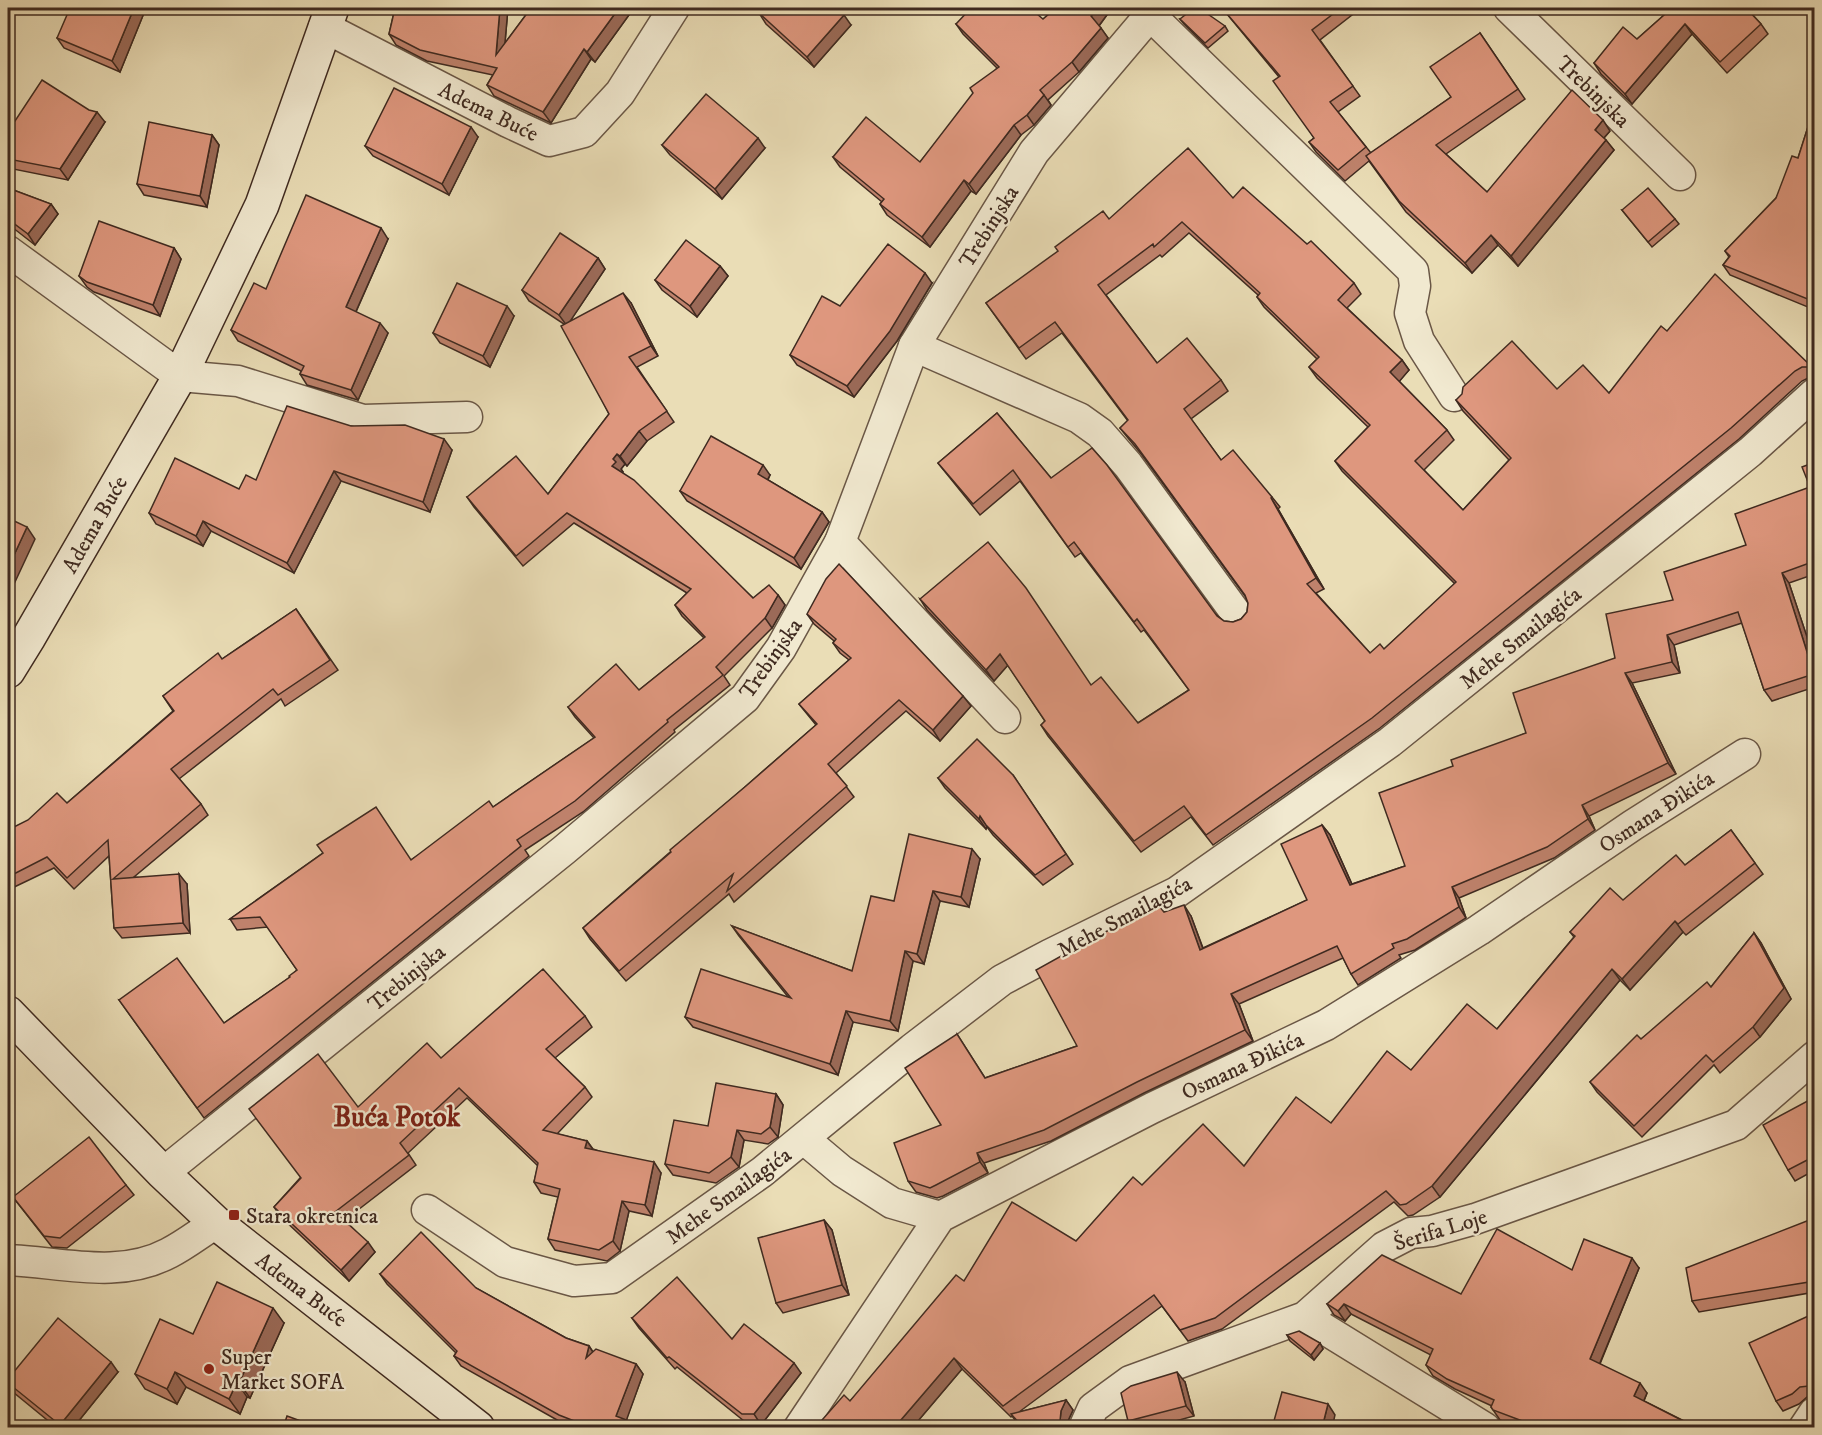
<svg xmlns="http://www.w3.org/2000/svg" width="1822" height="1435" font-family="'IM FELL DW Pica',serif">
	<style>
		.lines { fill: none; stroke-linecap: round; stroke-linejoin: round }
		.street-casing { stroke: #6a5746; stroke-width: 33 }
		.secondary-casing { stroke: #3f2a20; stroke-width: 36 }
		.street { stroke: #f1e9d0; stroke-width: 30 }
		.secondary { stroke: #f1e9d0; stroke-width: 33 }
		.wall { fill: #bf826c; stroke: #3f2a20; stroke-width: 1.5; fill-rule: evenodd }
		.shaded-wall { fill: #9b6a58; stroke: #3f2a20; stroke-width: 1.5 }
		.building { fill: #de977e; stroke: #3f2a20; stroke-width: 1.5; fill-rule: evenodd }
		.poi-dot { fill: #8f2418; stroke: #f1e9d0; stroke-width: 2 }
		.labels { text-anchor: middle; stroke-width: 4.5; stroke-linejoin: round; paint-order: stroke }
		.street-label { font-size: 22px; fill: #3f2a20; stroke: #f1e9d0 }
		.poi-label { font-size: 22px; fill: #3f2a20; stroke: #f1e9d0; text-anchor: start }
		.district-label { font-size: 28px; font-weight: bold; fill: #7a1f14; stroke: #f1e9d0 }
	</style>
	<rect width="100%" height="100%" fill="#eaddb6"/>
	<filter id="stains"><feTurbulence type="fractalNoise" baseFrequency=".00333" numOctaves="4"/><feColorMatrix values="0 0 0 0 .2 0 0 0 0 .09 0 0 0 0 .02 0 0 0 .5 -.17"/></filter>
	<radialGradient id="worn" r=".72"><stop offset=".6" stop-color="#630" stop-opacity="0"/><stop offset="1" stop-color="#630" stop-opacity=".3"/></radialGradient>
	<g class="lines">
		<defs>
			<g id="street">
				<polyline points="1509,8 1680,175"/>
				<polyline points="1149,14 1413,271 1415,286 1410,313 1419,341 1454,396"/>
				<polyline points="324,27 508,122 549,141 584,132 620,93 674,8"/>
				<polyline points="8,251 180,376 238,381 363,420 467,417"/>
				<polyline points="914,346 1079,418 1100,433 1128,465 1238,616"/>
				<polyline points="840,542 1005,718"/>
				<polyline points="804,1139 842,1171 892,1203 940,1217"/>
				<polyline points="163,1173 564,850 745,698 781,648 840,542 914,346 1034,152 1156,8"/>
				<polyline points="427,1210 505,1262 574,1281 612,1278 762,1172 912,1049 1002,980 1049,955 1177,892 1390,742 1750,452 1814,394"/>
				<path d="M8,1260C61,1262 118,1280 169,1253C185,1245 200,1233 216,1223"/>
				<polyline points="1305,1317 1485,1428"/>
				<polyline points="799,1428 940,1217 1152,1108 1326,1025 1479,930 1633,825 1745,754"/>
				<polyline points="1084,1428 1093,1408 1130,1381 1305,1317 1384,1247 1411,1233 1432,1231 1475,1219 1736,1125 1814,1057"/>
				<polyline points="1804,1428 1814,1413"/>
			</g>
			<g id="secondary">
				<polyline points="8,671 29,637 180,376 262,205 332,8"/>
				<polyline points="8,1013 163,1173 216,1223 478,1428"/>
			</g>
		</defs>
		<use href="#street" class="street-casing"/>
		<use href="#secondary" class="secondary-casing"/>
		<use href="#street" class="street"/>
		<use href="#secondary" class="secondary"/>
	</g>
	<g class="wall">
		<polygon points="146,8 120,72 64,48 57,38"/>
		<polygon points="395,8 508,8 505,43 531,8 634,8 595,62 591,59 551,123 494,96 487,85 493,75 427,61 396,45 389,34"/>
		<polygon points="1047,8 1112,8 1099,26 1108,38 1079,72 1048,100 1051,105 1034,125 1021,135 976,194 971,191 930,247 887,215 880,204 882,202 840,167 833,157 920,162 997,68 963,34 956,24 1043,19 1050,13"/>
		<polygon points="1222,8 1361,8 1320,40 1360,96 1338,112 1371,153 1451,97 1480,33 1525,99 1446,154 1487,192 1610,131 1604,138 1614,150 1518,266 1498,245 1472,273 1406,212 1369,161 1345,181 1316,152 1309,142 1314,138 1279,77"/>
		<polygon points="1536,8 1550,8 1540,14"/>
		<polygon points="1672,8 1757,8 1751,13 1761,24 1768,34 1727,73 1692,34 1632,104 1601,74 1594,63 1637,39"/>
		<polygon points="759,13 851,25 814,67 766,24"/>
		<polygon points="1180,19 1225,26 1228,31 1208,48 1184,24"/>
		<polygon points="1815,105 1815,310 1730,275 1723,265 1729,257 1725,251 1776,198 1798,158"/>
		<polygon points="8,117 15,121 105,122 68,180 8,168"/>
		<polygon points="212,135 219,145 207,207 144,195 137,184"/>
		<polygon points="478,137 449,195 373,156 365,146"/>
		<polygon points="662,145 765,148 722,199 670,155"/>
		<polygon points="8,188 51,204 58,214 35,245 8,224"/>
		<path d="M1233,198L1307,244L1354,283L1361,294L1347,308L1402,360L1409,370L1399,381L1447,430L1454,440L1424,470L1463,510L1509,460L1463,411L1456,400L1557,389L1609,393L1667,331L1812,367L1815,370V377H1810L1802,381L1739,439L1380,728L1213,845L1191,817L1141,852L1048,736L1041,725L1045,721L1008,665L994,681L927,610L920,599L1091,685L1138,723L1189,690L1144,630L1141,632L1081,553L1075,557L1020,481L980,515L946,473L938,463L997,413L1051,478L1224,621L1233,622L1241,619L1247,612L1248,603L1245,596L1142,455L1128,438L1120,428L1128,421L1062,333L1026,359L986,303L1109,219ZM1189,233L1258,295L1257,297L1264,307L1317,359L1309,367L1317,378L1368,427L1335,461L1342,471L1455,584L1384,649L1370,653L1316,593L1324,589L1278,509L1280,507L1272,497L1221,460L1191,419L1228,391L1221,380L1157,363L1106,295L1160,255L1162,257Z"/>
		<polygon points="1622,210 1675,219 1679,224 1652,247"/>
		<polygon points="388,239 356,312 388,333 358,400 307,385 300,374 301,371 238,341 231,330 266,289"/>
		<polygon points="174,248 181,259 160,316 94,292 87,287 79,276"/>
		<polygon points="598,258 605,269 570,321 631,303 658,356 637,367 674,422 647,441 627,466 625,464 621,469 623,472 622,473 753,598 778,595 785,605 772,628 724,676 730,685 674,730 675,732 583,812 525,850 529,856 204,1118 119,1000 224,1023 290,977 297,970 268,927 237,930 230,919 323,853 411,860 493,807 594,738 575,717 568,707 639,690 704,638 682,616 675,605 687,593 574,523 523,566 474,507 467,497 548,494 609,414 564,324 529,301 522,290"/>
		<polygon points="720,266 728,276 697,317 662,290 655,280"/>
		<polygon points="932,283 897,341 854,397 797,365 790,355"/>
		<polygon points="514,316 490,367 440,343 433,333"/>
		<polygon points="351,426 452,450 430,512 341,481 294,573 211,531 203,546 156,524 149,513 239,489 256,480"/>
		<polygon points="1815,462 1815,574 1789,583 1815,661 1815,687 1772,701 1764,690 1742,623 1674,645 1680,673 1632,683 1676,774 1589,816 1595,830 1554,858 1459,898 1466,918 1415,950 1399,955 1401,958 1358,985 1351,974 1343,958 1239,1004 1253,1041 1144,1093 1051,1141 984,1163 988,1173 943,1196 937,1198 916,1192 908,1181 941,1125 957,1034 985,1078 1077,1046 1164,912 1191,916 1203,948 1307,900 1322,825 1330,835 1352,884 1405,866 1453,766 1526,733 1615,658 1673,600 1746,545 1810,487"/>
		<polygon points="770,475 768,480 822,512 829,522 801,569 687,501 680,491"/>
		<polygon points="296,609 338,670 285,706 281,699 179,779 201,804 208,815 134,877 187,884 190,933 122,938 114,928 109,856 74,889 54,868 8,890 8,830 67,803 173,711 163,696 222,659"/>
		<polygon points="807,614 971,706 940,741 906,711 836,773 854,797 734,902 729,894 626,981 590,939 583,928 746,786 816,725 799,704 849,660 840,653 833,643 834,641 814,624"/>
		<polygon points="1013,775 1073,864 1043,885 993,835 987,827 986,829 945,788 938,778"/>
		<polygon points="1731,830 1763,874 1686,935 1683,932 1630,990 1620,980 1440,1197 1413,1215 1408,1216 1394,1202 1222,1329 1188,1341 1162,1306 1019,1412 1066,1400 1073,1410 1068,1421 1068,1428 1021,1428 1012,1416 1011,1417 962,1369 912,1428 815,1428 850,1401 964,1281 1076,1241 1142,1185 1244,1166 1331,1123 1411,1070 1497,1029 1574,937 1570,932 1685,865"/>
		<polygon points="980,859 969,907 940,901 924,964 913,961 898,1031 853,1022 838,1075 693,1027 685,1017 789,998 739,936 732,926 852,971 894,901"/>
		<polygon points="1754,933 1761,943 1791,999 1760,1037 1720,1073 1714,1065 1642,1137 1597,1092 1590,1082 1641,1039 1711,987"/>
		<polygon points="585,1016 592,1027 555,1058 585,1087 592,1097 557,1134 587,1141 593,1149 661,1173 652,1216 629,1211 620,1251 607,1261 555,1250 548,1239 558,1197 541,1193 534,1182 538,1166 467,1098 408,1153 416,1165 345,1220 375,1252 349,1281 281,1217 274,1207 300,1178 358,1107 441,1058"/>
		<polygon points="776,1094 783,1105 778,1137 768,1144 744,1140 739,1167 716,1183 673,1175 665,1164 708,1126"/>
		<polygon points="1815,1097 1815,1170 1795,1181 1788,1170"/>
		<polygon points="126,1185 134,1195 67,1248 52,1247 13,1197"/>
		<polygon points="1812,1219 1815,1222 1815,1292 1699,1312 1692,1301"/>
		<polygon points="824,1220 832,1230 849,1295 783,1313 776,1303"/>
		<polygon points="1639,1268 1600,1364 1647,1393 1644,1401 1698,1428 1520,1428 1500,1420 1491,1407 1492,1406 1455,1389 1433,1376 1426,1365 1431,1355 1351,1314 1345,1321 1334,1315 1327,1304 1461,1294 1572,1270"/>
		<polygon points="380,1274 476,1288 566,1338 589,1346 593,1352 636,1364 643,1374 626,1420 647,1428 572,1428 566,1425 461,1366 454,1356 456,1353 387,1284"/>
		<polygon points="1815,1313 1815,1396 1807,1397 1799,1404 1783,1411 1776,1401"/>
		<polygon points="632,1318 732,1339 801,1373 761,1425 749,1425 677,1367 675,1369 639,1328"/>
		<polygon points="284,1323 250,1398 247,1397 240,1414 186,1387 177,1404 145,1389 135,1374 193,1334"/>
		<polygon points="1287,1335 1320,1343 1323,1349 1314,1360 1290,1341"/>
		<polygon points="118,1372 73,1428 57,1428 13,1392 8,1384 8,1379"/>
		<polygon points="1185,1382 1194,1416 1150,1428 1133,1428 1128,1421"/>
	</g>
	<g class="shaded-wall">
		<polygon points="134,8 146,8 120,72 112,61"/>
		<polygon points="500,8 508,8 503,65 496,55"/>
		<polygon points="619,8 634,8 595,62 587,52"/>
		<polygon points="1097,8 1112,8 1098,27 1091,16"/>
		<polygon points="844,15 851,25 814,67 807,57"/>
		<polygon points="1685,24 1692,34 1632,104 1625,94"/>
		<polygon points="1101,28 1108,38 1079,72 1072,62"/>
		<polygon points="584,49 591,59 551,123 543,112"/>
		<polygon points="1044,95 1051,105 1034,125 1027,115"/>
		<polygon points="97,112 105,122 68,180 60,169"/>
		<polygon points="1603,120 1610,131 1602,140 1595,130"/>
		<polygon points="1014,125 1021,135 976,194 969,184"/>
		<polygon points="471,127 478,137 449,195 442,184"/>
		<polygon points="212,135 219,145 207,207 200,196"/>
		<polygon points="758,138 765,148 722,199 715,189"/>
		<polygon points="1606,140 1614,150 1518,266 1511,256"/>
		<polygon points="964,180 971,191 930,247 922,237"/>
		<polygon points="51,204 58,214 35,245 28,234"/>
		<polygon points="381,228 388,239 353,318 346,307"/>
		<polygon points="1491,235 1498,245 1472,273 1465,263"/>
		<polygon points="174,248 181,259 160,316 153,305"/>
		<polygon points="598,258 605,269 567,326 559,315"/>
		<polygon points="720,266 728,276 697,317 690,306"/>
		<polygon points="925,273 932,283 897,341 854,397 847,386"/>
		<polygon points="623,293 631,303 658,356 651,346"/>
		<polygon points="507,306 514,316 490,367 483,356"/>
		<polygon points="380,323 388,333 358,400 351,390"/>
		<polygon points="1402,360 1409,370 1398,383 1390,372"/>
		<polygon points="639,431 647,441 627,466 620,456"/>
		<polygon points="444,439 452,450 430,512 423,502"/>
		<polygon points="617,454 625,464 621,469 623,472 619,477 612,466 613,459"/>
		<polygon points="763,465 770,475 765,484 758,474"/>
		<polygon points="334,471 341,481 294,573 287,563"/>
		<polygon points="1271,498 1278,509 1324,589 1316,578"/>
		<polygon points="822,512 829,522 801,569 794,558"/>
		<polygon points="203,521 211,531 203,546 196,536"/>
		<polygon points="27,527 35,539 8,597 8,568"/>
		<polygon points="1782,573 1789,583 1815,661 1814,674"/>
		<polygon points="778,595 785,605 772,628 765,618"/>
		<polygon points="1667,635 1674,645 1680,673 1672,662"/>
		<polygon points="1000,654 1008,665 994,681 986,670"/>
		<polygon points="1625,673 1632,683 1676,774 1668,763"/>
		<polygon points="963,696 971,706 940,741 933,730"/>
		<polygon points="1582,805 1589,816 1595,830 1588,819"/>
		<polygon points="980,816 987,826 986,829 979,819"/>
		<polygon points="1322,825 1330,835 1357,896 1350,885"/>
		<polygon points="972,849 980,859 969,907 961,897"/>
		<polygon points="179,874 187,884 190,933 183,923"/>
		<polygon points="1452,887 1459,898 1466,918 1459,907"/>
		<polygon points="933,891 940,901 924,964 917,954"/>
		<polygon points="1184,905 1191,916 1207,960 1200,950"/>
		<polygon points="1675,921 1683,932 1630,990 1622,979"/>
		<polygon points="1754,933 1761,943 1791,999 1760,1037 1753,1027"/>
		<polygon points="905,951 913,961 898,1031 890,1021"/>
		<polygon points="1612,969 1620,980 1440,1197 1432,1186"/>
		<polygon points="1231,994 1239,1004 1253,1041 1245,1030"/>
		<polygon points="846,1011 853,1022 838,1075 830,1064"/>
		<polygon points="776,1094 783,1105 778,1137 770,1127"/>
		<polygon points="8,1129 14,1138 8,1144"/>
		<polygon points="737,1130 744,1140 739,1167 731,1157"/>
		<polygon points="587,1141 594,1151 585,1148"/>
		<polygon points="977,1153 984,1163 988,1173 980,1162"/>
		<polygon points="654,1162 661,1173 652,1216 645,1205"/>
		<polygon points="622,1201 629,1211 620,1251 613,1241"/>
		<polygon points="824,1220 832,1230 849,1295 842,1285"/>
		<polygon points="368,1242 375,1252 349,1281 341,1270"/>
		<polygon points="1632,1258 1639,1268 1597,1370 1590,1359"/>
		<polygon points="1344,1304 1351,1314 1345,1321 1338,1311"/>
		<polygon points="273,1308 284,1323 250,1398 239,1383"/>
		<polygon points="1320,1343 1323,1349 1314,1360 1311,1355"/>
		<polygon points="589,1346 596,1357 586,1358"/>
		<polygon points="954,1358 962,1369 912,1428 894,1428"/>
		<polygon points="111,1362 118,1372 73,1428 61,1428 60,1425"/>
		<polygon points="794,1363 801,1373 761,1425 754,1414"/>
		<polygon points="636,1364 643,1374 624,1427 616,1416"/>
		<polygon points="175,1372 186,1387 177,1404 167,1389"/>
		<polygon points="1177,1372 1185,1382 1194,1416 1186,1406"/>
		<polygon points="237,1382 247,1397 240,1414 229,1399"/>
		<polygon points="1640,1383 1647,1393 1641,1407 1634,1396"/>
		<polygon points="1066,1400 1073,1410 1068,1421 1068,1428 1065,1428 1060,1421 1061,1411"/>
		<polygon points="1328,1404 1335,1415 1332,1428 1322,1428"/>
	</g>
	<g class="building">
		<polygon points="70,8 134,8 112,61 57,38"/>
		<polygon points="395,8 500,8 496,55 531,8 619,8 587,52 584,49 543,112 487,85 497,68 420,50 389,34"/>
		<polygon points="764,8 836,8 844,15 807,57 759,13"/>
		<polygon points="971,8 1030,8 1043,19 1050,13 1047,8 1097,8 1091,16 1101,28 1072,62 1040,90 1044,95 1027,115 1014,125 969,184 964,180 922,237 880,204 884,199 833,157 866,117 920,162 973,93 970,88 999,67 956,24"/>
		<polygon points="1194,8 1199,8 1225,26 1205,43 1180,19"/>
		<polygon points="1222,8 1341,8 1312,30 1353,86 1330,102 1366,147 1338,170 1309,142 1314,138 1273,81 1280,76"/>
		<polygon points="1672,8 1746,8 1761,24 1720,62 1685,24 1625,94 1594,63 1623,27 1637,39"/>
		<polygon points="1480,33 1518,89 1436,145 1487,192 1572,90 1603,120 1595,130 1606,140 1511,256 1491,235 1465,263 1399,201 1366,156 1451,97 1430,67"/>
		<polygon points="42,80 89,110 97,112 60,169 8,159 8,117 15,121"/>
		<polygon points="394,88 471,127 442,184 365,146"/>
		<polygon points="706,94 758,138 715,189 662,145"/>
		<polygon points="1815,105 1815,302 1723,265 1730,256 1725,251 1776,198 1792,156 1798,158"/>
		<polygon points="149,122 212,135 200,196 137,184"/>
		<path d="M1188,148L1233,198L1243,187L1307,244L1311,241L1354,283L1338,300L1402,360L1390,372L1447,430L1415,461L1463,510L1511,458L1456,400L1462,394L1463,387L1512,341L1557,389L1583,365L1609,393L1661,326L1667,331L1715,274L1812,367H1802L1795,371L1731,428L1372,718L1206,835L1184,806L1134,841L1041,725L1045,721L1000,654L986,670L920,599L988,542L1026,588L1091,685L1101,677L1138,723L1189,690L1137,619L1134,622L1074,542L1068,547L1013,470L973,504L938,463L997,413L1051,478L1092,448L1107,465L1217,616L1224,621L1233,622L1241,619L1247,612L1248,603L1245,595L1135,444L1120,428L1128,420L1055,322L1019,348L986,303L1058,251L1055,247L1103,211L1109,219ZM1182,222L1260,293L1257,297L1319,357L1309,367L1370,425L1335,461L1456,582L1384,649L1380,644L1370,653L1307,584L1316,578L1271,498L1272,497L1233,450L1221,460L1184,409L1221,380L1187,338L1157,363L1098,285L1153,244L1154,247Z"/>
		<polygon points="8,188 51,204 28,234 8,219"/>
		<polygon points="1648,188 1675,219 1648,242 1622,210"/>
		<polygon points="306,195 381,228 346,307 380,323 351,390 300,374 304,366 231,330 254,283 266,289"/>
		<polygon points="99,221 174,248 153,305 87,282 79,276"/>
		<polygon points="560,233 598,258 559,315 522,290"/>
		<polygon points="686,240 720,266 690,306 655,280"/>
		<polygon points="888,244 925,273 890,331 847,386 790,355 822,296 840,306"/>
		<polygon points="457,283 507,306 483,356 433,333"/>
		<polygon points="623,293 651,346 629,357 667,411 639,431 620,456 617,454 613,459 616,462 612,466 634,480 753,598 769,585 778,595 765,618 716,667 723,675 667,720 668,722 575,801 517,840 521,846 197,1108 119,1000 177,958 224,1023 290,977 289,976 297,970 260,917 230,919 323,853 317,845 376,807 411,860 489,801 493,807 595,737 568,707 616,664 639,690 705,637 675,605 691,589 567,513 516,556 467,497 516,456 548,494 609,414 561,326"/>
		<polygon points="287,406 351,426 405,425 444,439 423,502 334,471 287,563 203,521 196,536 149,513 175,458 239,489 246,475 256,480"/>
		<polygon points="711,436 763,465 758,474 822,512 794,558 680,491"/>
		<polygon points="1815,462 1815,561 1782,573 1814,674 1764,690 1738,612 1667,635 1672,662 1625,673 1668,763 1582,805 1588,819 1547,847 1452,887 1459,907 1407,939 1392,944 1394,948 1351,974 1337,946 1231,994 1245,1030 1137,1082 1044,1130 977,1153 980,1162 936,1185 930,1188 908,1181 894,1143 941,1125 905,1068 957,1034 985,1078 1077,1046 1036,970 1099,935 1159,906 1164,912 1184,905 1200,950 1307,900 1281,844 1322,825 1350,885 1405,866 1379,793 1453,766 1451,760 1526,733 1513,693 1615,658 1606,614 1673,600 1664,572 1746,545 1735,514 1810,487 1802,467"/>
		<polygon points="8,518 27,527 8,568"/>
		<polygon points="839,564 963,696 933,730 899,700 828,764 847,786 727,891 733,874 619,971 583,928 671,852 670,850 746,786 817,724 799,704 851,658 833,643 836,639 807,614 826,579"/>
		<polygon points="296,609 330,660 278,695 273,689 171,769 201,804 113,879 179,874 183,923 114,928 108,840 67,878 47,857 8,877 8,830 28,820 57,793 67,803 174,711 163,696 218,653 222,659"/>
		<polygon points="977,739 1013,775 1066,854 1035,875 986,825 980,816 979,819 938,778"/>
		<polygon points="1731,830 1755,863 1678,924 1675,921 1622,979 1612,969 1432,1186 1406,1204 1400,1205 1386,1191 1215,1318 1180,1330 1154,1295 1003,1406 954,1358 894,1428 815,1428 844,1395 850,1401 956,1275 964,1281 1012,1202 1076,1241 1133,1177 1142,1185 1203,1124 1244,1166 1296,1097 1331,1123 1387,1051 1411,1070 1467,1004 1497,1029 1575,936 1570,932 1610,888 1623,900 1676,855 1685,865"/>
		<polygon points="909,834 972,849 961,897 933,891 917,954 905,951 890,1021 846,1011 830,1064 685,1017 701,969 791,998 732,926 852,971 871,896 894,901"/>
		<polygon points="1754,933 1784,988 1753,1027 1713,1062 1706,1055 1634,1126 1590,1082 1637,1035 1641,1039 1707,982 1711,987"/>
		<polygon points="543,969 585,1016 546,1049 585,1087 543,1130 587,1141 585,1148 654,1162 645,1205 622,1201 613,1241 599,1250 548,1239 560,1189 534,1182 538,1163 459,1088 400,1143 409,1155 335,1212 368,1242 341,1270 274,1207 301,1178 249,1109 318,1054 358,1107 427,1043 441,1058"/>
		<polygon points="716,1083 776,1094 770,1127 761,1134 737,1130 731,1157 709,1173 665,1164 674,1120 708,1126"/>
		<polygon points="1815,1097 1815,1156 1788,1170 1763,1125"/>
		<polygon points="89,1137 126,1185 60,1238 44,1236 13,1197"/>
		<polygon points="1812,1219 1815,1225 1815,1281 1692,1301 1686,1268"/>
		<polygon points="824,1220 842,1285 776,1303 758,1238"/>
		<polygon points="1497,1229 1572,1270 1584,1239 1632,1258 1590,1359 1640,1383 1634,1396 1697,1428 1541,1428 1493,1410 1491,1407 1494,1400 1447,1379 1426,1365 1433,1349 1344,1304 1338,1311 1327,1304 1382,1255 1461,1294"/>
		<polygon points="421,1232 476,1288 566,1338 589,1346 586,1358 596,1349 636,1364 616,1416 647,1428 592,1428 559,1415 454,1356 457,1351 380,1274"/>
		<polygon points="677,1277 732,1339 744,1324 794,1363 754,1414 742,1414 669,1357 667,1358 632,1318"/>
		<polygon points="217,1282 273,1308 239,1383 237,1382 229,1399 175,1372 167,1389 135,1374 160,1319 193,1334"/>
		<polygon points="1815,1313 1815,1383 1809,1386 1800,1387 1792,1394 1776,1401 1749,1343"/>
		<polygon points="58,1318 111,1362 60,1425 8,1383 8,1379"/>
		<polygon points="1299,1331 1320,1343 1311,1355 1287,1335"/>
		<polygon points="1177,1372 1186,1406 1128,1421 1121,1393 1131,1386"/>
		<polygon points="1282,1392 1328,1404 1322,1428 1272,1428"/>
		<polygon points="1066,1400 1061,1411 1060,1421 1054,1428 1024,1428 1011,1414"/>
		<polygon points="287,1416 320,1428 283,1428"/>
	</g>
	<g class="poi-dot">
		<rect x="228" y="1209" width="12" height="12" rx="3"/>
		<circle cx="209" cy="1369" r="6"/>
	</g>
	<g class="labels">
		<g class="street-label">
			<text transform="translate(1594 91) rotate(44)" y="8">Trebinjska</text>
			<text transform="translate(489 111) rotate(26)" y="8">Adema Buće</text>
			<text transform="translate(988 226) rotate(-58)" y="8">Trebinjska</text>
			<text transform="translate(94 524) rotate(-60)" y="8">Adema Buće</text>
			<text transform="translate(1520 637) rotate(-39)" y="8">Mehe Smailagića</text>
			<text transform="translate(770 658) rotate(-55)" y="8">Trebinjska</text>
			<text transform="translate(1656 811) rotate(-33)" y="8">Osmana Đikića</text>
			<text transform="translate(1124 916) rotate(-28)" y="8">Mehe Smailagića</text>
			<text transform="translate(406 977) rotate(-39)" y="8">Trebinjska</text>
			<text transform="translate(1242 1065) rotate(-25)" y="8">Osmana Đikića</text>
			<text transform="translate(728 1195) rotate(-36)" y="8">Mehe Smailagića</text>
			<text transform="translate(1440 1229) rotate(-17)" y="8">Šerifa Loje</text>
			<text transform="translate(302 1289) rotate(37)" y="8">Adema Buće</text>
		</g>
		<g class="poi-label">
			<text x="246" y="1223">Stara okretnica</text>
			<text x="221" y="1364">Super<tspan x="221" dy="25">Market SOFA</tspan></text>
		</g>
		<g class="district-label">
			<text x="397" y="1126">Buća Potok</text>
		</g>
	</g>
	<rect width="1822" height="1435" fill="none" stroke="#eaddb6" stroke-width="30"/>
	<rect x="9" y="9" width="1804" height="1417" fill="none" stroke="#3f2a20" stroke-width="3"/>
	<rect x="15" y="15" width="1792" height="1405" fill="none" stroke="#3f2a20" stroke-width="1.5"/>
	<rect width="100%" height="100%" filter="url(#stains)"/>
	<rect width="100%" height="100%" fill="url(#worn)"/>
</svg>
